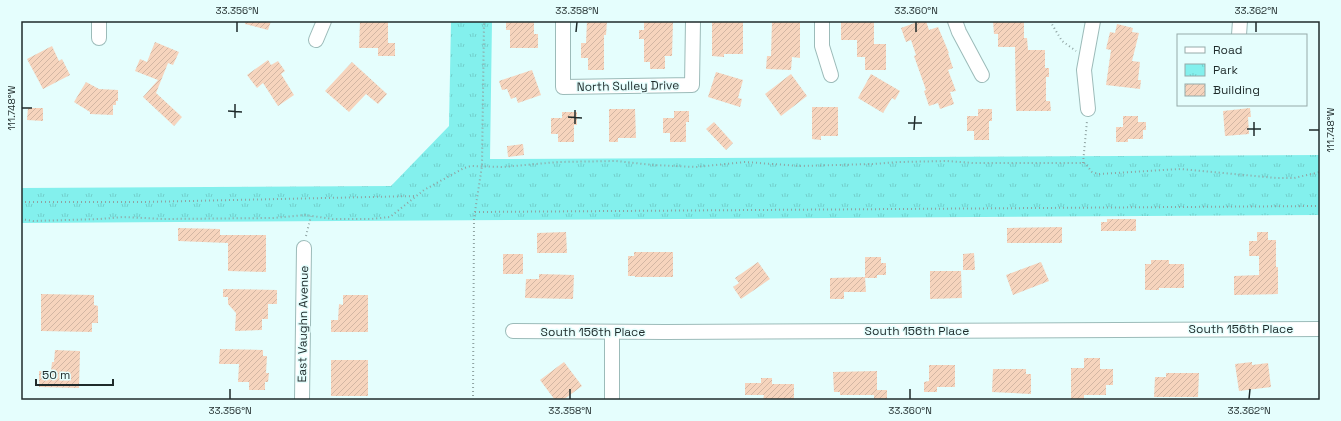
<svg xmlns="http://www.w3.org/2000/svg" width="1341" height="421" font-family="'Space Grotesk',sans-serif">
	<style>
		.park { fill: url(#park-tufts) }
		.building { fill: url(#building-hatch) }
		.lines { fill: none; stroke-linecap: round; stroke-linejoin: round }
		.minor-casing { stroke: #9cbbb9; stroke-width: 16 }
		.path { stroke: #8fa3a2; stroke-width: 2; stroke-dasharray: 1 3; stroke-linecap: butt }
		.minor { stroke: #fff; stroke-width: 14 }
		.ticks { fill: none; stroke: #1f2b2b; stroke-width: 1.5 }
		.labels { text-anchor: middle; stroke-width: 3; stroke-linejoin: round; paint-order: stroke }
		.street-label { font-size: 12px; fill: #1f2b2b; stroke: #e5fefd }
		.neatline { fill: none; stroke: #1f2b2b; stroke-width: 1.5 }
		.ticks-label { font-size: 10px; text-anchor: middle; fill: #1f2b2b }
	</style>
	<defs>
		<pattern id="park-tufts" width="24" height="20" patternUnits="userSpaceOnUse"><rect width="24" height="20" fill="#83f0ed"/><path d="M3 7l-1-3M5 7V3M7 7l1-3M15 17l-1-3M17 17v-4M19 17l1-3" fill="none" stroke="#71cecb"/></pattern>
		<pattern id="building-hatch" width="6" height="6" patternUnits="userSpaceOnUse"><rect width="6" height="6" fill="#f6d4bd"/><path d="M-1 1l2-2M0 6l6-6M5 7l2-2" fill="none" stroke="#d2b6a3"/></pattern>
	</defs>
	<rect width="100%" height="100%" fill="#e5fefd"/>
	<polygon class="park" points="451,21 492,21 490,159 1320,155 1320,215 21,223 21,188 391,186 449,126"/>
	<g class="building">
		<polygon points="245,21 271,21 268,30 245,24"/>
		<polygon points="360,21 388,21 388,43 395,43 395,56 378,56 378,48 359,48"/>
		<polygon points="506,21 534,21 534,34 538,34 538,48 510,48 510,30 506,30"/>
		<polygon points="587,21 607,21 606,35 604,35 604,70 588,70 588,58 581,58 581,43 586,43"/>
		<polygon points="644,21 673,21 672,56 664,56 665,57 665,69 650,69 650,62 644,62 644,39 639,39 639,30 644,30"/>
		<polygon points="712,21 743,21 743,54 724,54 724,57 712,56"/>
		<polygon points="772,21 800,21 800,58 792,57 791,70 766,69 767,56 771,56"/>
		<polygon points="841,21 874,21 874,44 886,44 886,70 865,70 865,57 857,57 857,40 841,40"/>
		<polygon points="920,21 926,21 929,30 938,27 949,53 948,53 953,68 948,70 956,91 950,92 954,104 940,109 938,103 929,106 924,91 926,90 914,56 916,55 911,40 906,42 901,28"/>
		<polygon points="993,21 1024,21 1024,38 1027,38 1028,50 1045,50 1045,68 1049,68 1049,77 1046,77 1046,101 1050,101 1051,111 1016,111 1015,47 998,47 998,34 994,34"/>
		<polygon points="1117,24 1133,28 1132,32 1139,33 1132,61 1140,62 1138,80 1141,80 1140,89 1106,85 1111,50 1106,49 1110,32 1115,33"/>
		<polygon points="155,42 179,52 173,65 168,63 156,93 182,117 174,126 143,97 158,80 135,71 140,59 147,62"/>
		<polygon points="52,46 59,61 62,59 70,75 43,89 27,59"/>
		<polygon points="268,60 271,65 278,61 285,71 281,74 294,95 278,106 263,83 257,88 247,75"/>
		<polygon points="352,62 387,94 378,104 366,94 349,112 325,91"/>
		<polygon points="532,70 541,95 518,103 516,97 511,99 507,89 502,90 499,81"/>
		<polygon points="716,72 743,80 738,98 742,99 740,107 708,97"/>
		<polygon points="791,74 807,96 781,116 765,94"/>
		<polygon points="871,74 900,91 895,100 892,98 883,113 858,98"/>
		<polygon points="86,82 99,89 118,90 118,101 116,101 116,105 113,105 113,115 90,114 90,112 74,102"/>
		<polygon points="812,107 838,107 838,136 821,136 821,140 812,139"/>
		<polygon points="28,108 43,108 43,121 27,120"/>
		<polygon points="1250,108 1251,117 1248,117 1249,134 1225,136 1223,111"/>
		<polygon points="609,109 635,109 636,138 618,138 618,142 609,142"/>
		<polygon points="978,109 992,109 992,121 989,121 989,140 974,140 974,131 967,131 967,116 978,116"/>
		<polygon points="674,111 689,111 689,122 686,122 686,142 670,142 670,133 663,133 663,118 674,118"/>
		<polygon points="562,112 577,112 577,125 574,125 574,142 558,142 558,134 551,134 551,118 562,118"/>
		<polygon points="1123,116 1138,116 1138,122 1146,122 1146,130 1143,130 1143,139 1128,139 1128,142 1116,142 1116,127 1123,127"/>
		<polygon points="714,122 733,143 726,150 706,129"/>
		<polygon points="523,144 524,155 508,157 507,146"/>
		<polygon points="1107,219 1136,219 1136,231 1101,231 1101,222 1107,222"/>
		<polygon points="1062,227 1062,243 1007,243 1007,228"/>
		<polygon points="178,228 220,229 220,235 266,235 266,272 228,271 228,243 178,241"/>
		<polygon points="566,232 567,253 537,253 537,233"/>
		<polygon points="1257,232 1268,232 1268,240 1276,240 1276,267 1278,267 1278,294 1234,295 1234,276 1259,275 1259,256 1249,256 1249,241 1257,241"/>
		<polygon points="634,252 673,252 673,277 635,277 635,276 628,276 628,256 634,256"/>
		<polygon points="974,253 975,270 963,270 963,254"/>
		<rect x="503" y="254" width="20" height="20"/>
		<polygon points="865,257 881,257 881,263 886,263 886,275 877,275 877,278 865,278"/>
		<polygon points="1151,260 1169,260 1169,264 1184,264 1184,288 1159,288 1159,290 1145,290 1145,264 1151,264"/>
		<polygon points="758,262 770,279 741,299 733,287 739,283 735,278"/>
		<polygon points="1041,262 1049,281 1013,295 1006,275"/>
		<polygon points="930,271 961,271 962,298 930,299"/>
		<polygon points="539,274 574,275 573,299 525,298 526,279 539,279"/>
		<polygon points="865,277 866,292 844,292 844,299 830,299 830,278"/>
		<polygon points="223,289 277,290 277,304 268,304 268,319 262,319 262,330 235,331 236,313 228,304 228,297 223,297"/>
		<polygon points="41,294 94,295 94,305 98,306 98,323 92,323 92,332 41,331"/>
		<polygon points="343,295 368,295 368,332 331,332 331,320 338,320 339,304 343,305"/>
		<polygon points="220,349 263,350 263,356 267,356 266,373 269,373 268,382 265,382 265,390 249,390 249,382 238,382 239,364 219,364"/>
		<polygon points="55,350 80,351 79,388 39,387 39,371 51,371 52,362 54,362"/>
		<polygon points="1084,358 1100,358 1100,369 1113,369 1113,385 1106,385 1106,395 1084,395 1084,400 1071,400 1071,368 1084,368"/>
		<rect x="331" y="360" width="37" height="36"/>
		<polygon points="564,362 582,386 563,400 555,400 540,380"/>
		<polygon points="1252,362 1252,365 1268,363 1271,387 1239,391 1235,364"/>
		<polygon points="929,365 955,365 955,387 937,387 937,392 924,392 924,382 929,381"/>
		<polygon points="993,369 1026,369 1026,374 1031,374 1031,394 992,392"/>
		<polygon points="877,371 877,390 887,390 887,400 874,400 874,395 840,395 840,392 834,392 833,372"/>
		<polygon points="1166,373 1199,373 1198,397 1154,397 1155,377 1166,377"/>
		<polygon points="761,378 772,378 772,384 794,384 794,400 763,400 764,395 745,395 745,383 761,383"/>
	</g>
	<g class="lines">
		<defs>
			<g id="minor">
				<polyline points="563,21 563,87 692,85 693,21"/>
				<polyline points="822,21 822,46 831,75"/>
				<polyline points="955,21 959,32 982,75"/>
				<polyline points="1239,35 1240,21"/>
				<polyline points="99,38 99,21"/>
				<polyline points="316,40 324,21"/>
				<polyline points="1088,109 1084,70 1093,21"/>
				<polyline points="513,331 665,332 1320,329"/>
				<polyline points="612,332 612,400"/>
				<polyline points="302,400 304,248"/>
			</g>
		</defs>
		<use href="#minor" class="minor-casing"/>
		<g class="path">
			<polyline points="1050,21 1062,41 1076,51"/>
			<polyline points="1083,163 1087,121"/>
			<polyline points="21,202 143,202 416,196"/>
			<polyline points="475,212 1320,206"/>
			<polyline points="21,219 33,221 100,219 123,217 164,219 273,218 305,215 333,219 371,219 390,217 424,190 464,168 471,166 503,167 558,162 616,161 653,165 696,167 745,162 800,166 873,164 899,162 947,161 973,163 1085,163 1092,172 1099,174 1181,169 1276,178 1294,178 1320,172"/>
			<polyline points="306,236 311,216"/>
			<polyline points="473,400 474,218 482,166 484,21"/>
		</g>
		<use href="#minor" class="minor"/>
	</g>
	<path class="ticks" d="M237,32V22M576,32L577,22M916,32V22M1256,32V22M22,108H32M228,111L242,112M568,117L582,118M235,118V104M908,123H922M575,124V110M1247,129H1261M914,130L915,116M1309,130H1319M1254,136V122M230,399V389M570,399V389M910,399V389M1249,399L1250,389"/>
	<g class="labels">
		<g class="street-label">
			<text transform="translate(628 86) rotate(-1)" y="4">North Sulley Drive</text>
			<text transform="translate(303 324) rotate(-89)" y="4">East Vaughn Avenue</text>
			<text x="1241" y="333">South 156th Place</text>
			<text x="917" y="335">South 156th Place</text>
			<text x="593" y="336">South 156th Place</text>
		</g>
	</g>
	<rect width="1341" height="421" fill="none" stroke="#e5fefd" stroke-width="44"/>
	<rect x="1177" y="34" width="130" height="72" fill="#e5fefd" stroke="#96aaa9"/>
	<rect x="1185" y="47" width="20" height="6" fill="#ffffff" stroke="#96aaa9"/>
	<text x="1213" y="54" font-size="12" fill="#1f2b2b">Road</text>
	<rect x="1185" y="64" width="20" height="12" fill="url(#park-tufts)" stroke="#96aaa9"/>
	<text x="1213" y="74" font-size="12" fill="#1f2b2b">Park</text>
	<rect x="1185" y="84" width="20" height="12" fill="url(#building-hatch)" stroke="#96aaa9"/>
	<text x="1213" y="94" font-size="12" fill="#1f2b2b">Building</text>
	<path d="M36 379v6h77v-6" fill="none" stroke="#1f2b2b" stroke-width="2"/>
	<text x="42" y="379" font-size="12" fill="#1f2b2b" stroke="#e5fefd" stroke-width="3" paint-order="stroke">50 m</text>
	<rect x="22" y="22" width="1297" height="377" class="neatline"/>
	<g class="ticks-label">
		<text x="237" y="14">33.356°N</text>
		<text x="577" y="14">33.358°N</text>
		<text x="916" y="14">33.360°N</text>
		<text x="1256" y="14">33.362°N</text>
		<text transform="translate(11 108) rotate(-90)" y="4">111.748°W</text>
		<text transform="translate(1330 130) rotate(-90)" y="4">111.748°W</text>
		<text x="230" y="414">33.356°N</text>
		<text x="570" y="414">33.358°N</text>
		<text x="910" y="414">33.360°N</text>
		<text x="1249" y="414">33.362°N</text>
	</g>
</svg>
